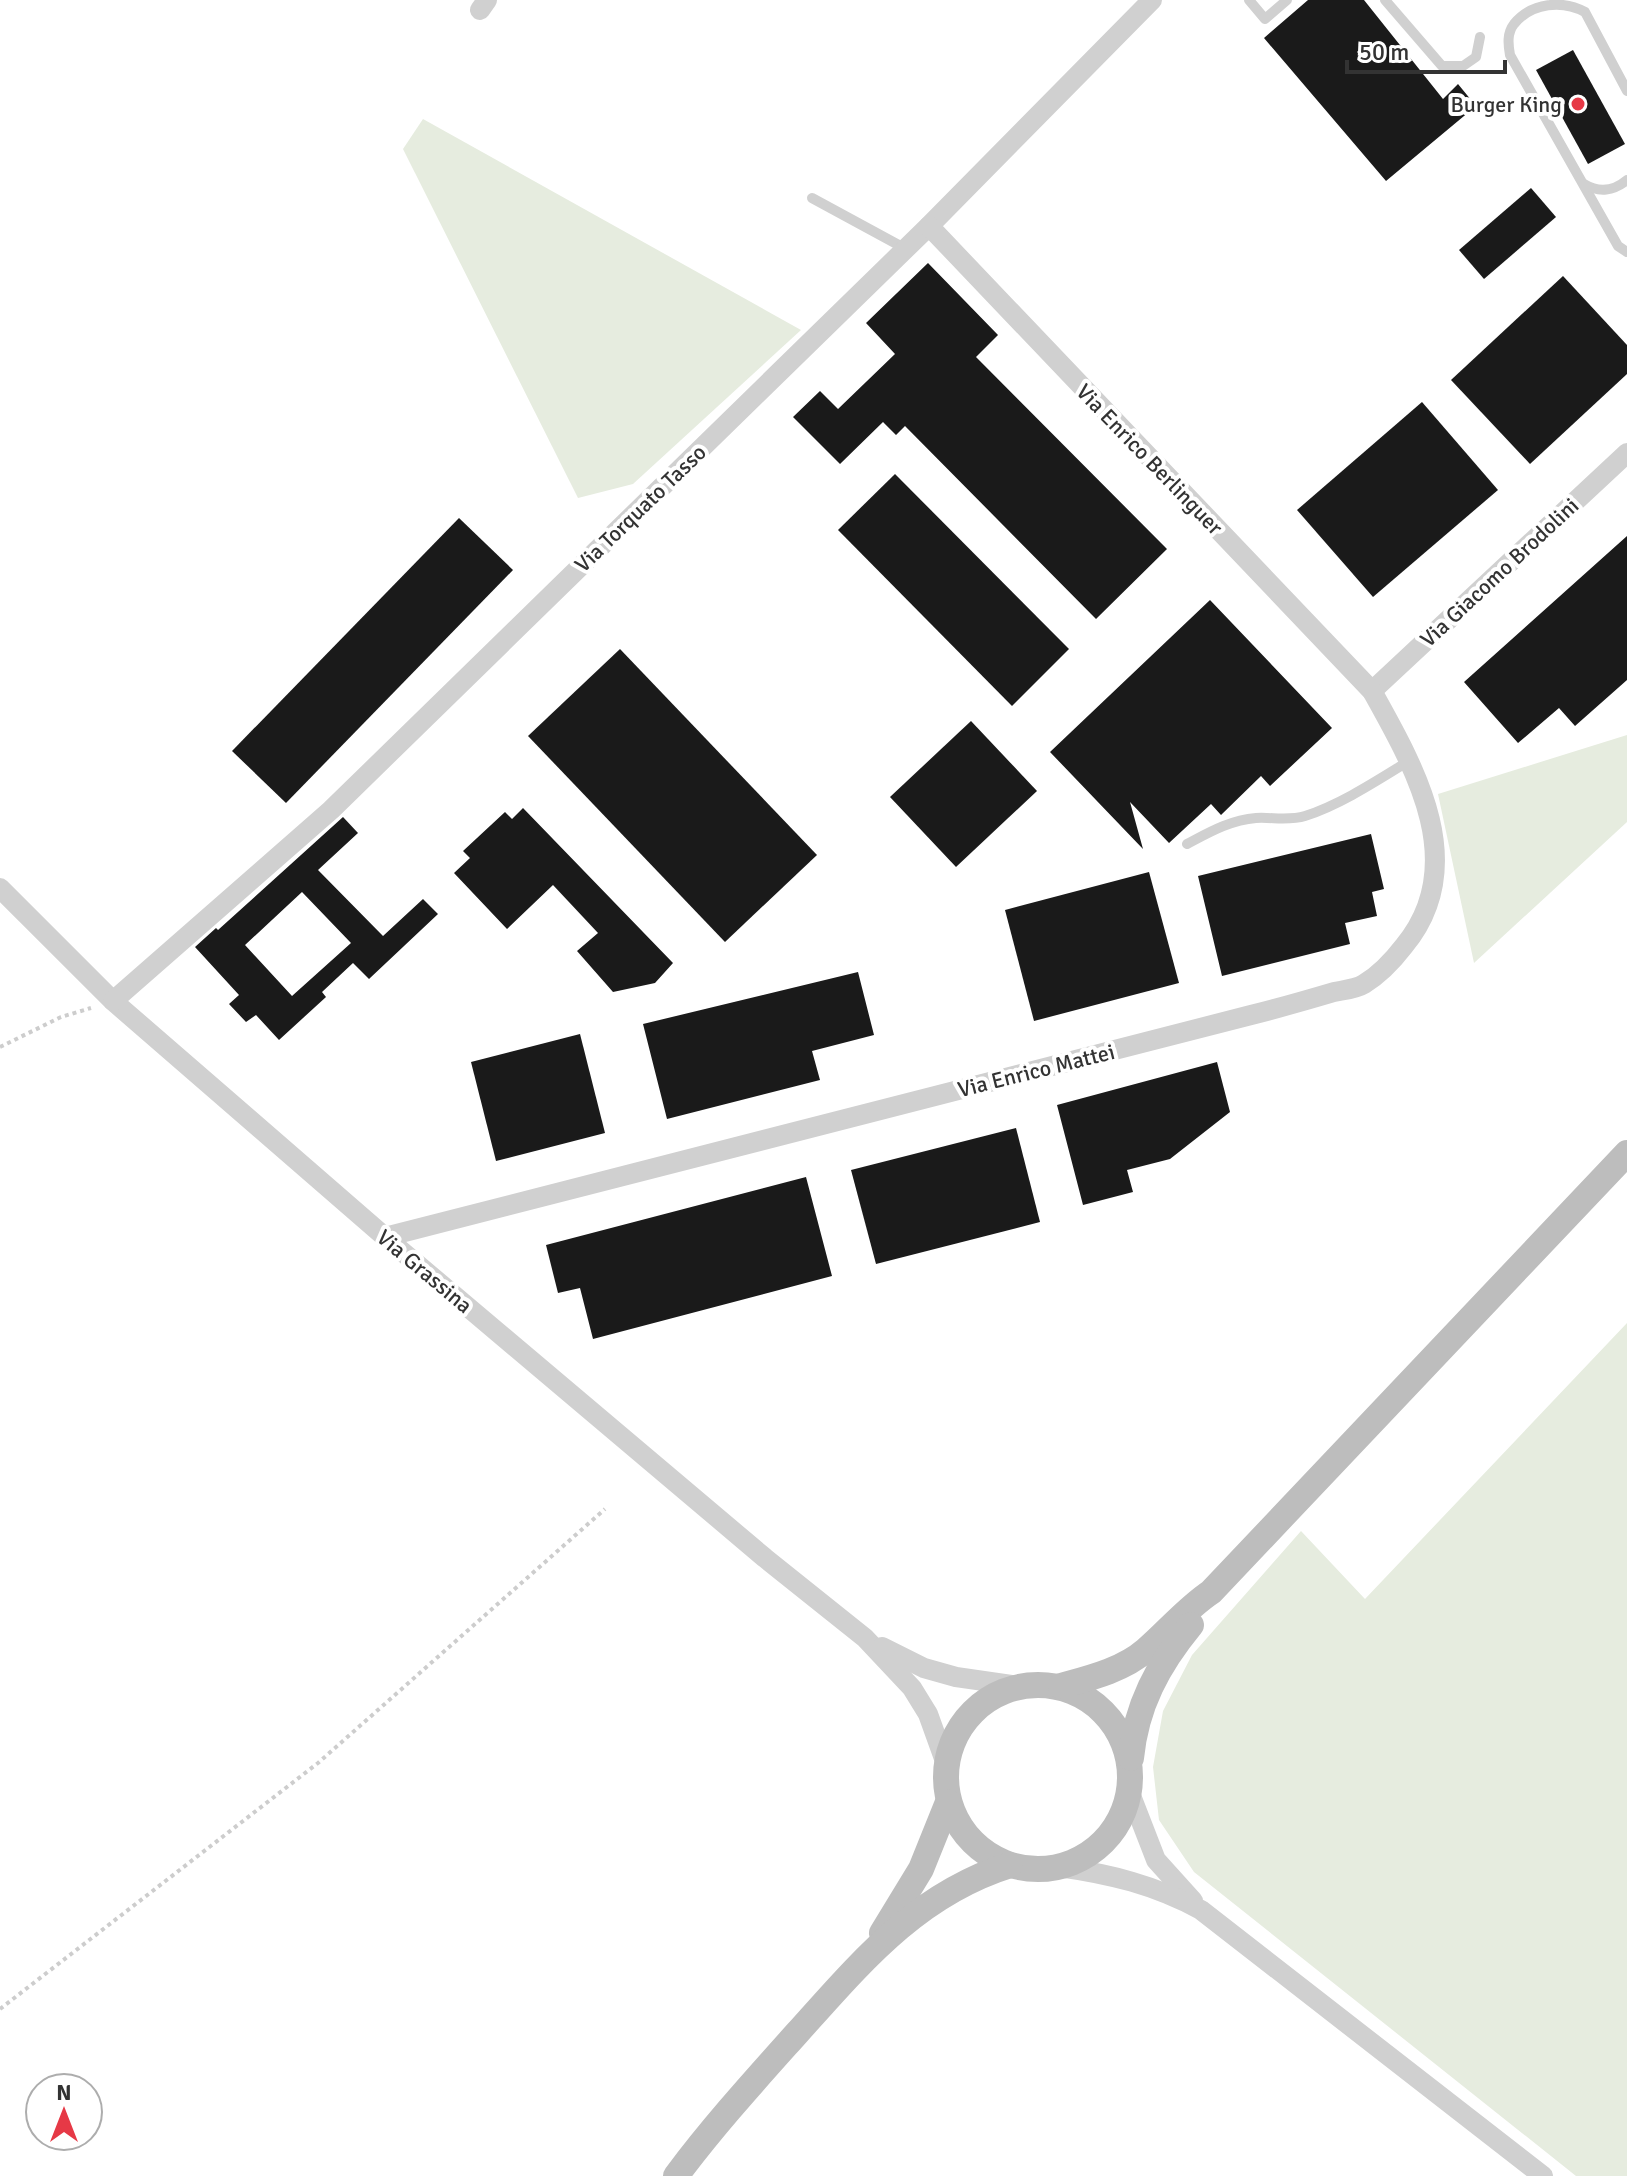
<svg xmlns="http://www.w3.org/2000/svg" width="1627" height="2176" font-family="Signika,sans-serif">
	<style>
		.green { fill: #e6ecdf }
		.building { fill: #1a1a1a; fill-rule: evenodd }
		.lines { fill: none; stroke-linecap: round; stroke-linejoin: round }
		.path { stroke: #cdcdcd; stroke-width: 4; stroke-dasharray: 4 4; stroke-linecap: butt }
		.lane { stroke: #d0d0d0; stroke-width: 10 }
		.street { stroke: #d0d0d0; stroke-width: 20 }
		.secondary { stroke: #bdbdbd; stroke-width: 26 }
		.poi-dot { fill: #e63946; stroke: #fff; stroke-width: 3 }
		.labels { text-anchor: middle; stroke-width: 8; stroke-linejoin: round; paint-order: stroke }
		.poi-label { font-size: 22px; fill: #333; stroke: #fff; text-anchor: end }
		.street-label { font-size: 22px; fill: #333; stroke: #fff }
	</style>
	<rect width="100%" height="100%" fill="#fff"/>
	<g class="green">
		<polygon points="423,119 801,330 633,484 578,498 403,149"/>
		<polygon points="1627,735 1627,822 1474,963 1438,794"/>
		<polygon points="1627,1323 1627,2176 1576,2176 1194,1872 1159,1820 1153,1767 1163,1711 1192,1655 1301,1531 1365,1599"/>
	</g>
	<g class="building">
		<polygon points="1308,0 1364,0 1443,99 1458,84 1476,106 1386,181 1264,38"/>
		<polygon points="1573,50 1625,144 1588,164 1536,70"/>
		<polygon points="1531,188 1556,217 1484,279 1459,250"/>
		<polygon points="928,263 998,335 976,357 1167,549 1096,619 905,426 896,435 883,422 840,464 793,417 820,391 838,409 895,354 866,323"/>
		<polygon points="1563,276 1627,345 1627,374 1530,464 1451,380"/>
		<polygon points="1422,402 1498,490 1373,597 1297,510"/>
		<polygon points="895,474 1069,649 1012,706 838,530"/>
		<polygon points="459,518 513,570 286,803 232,751"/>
		<polygon points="1627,536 1627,680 1575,726 1559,708 1518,743 1464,682"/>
		<polygon points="1210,600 1332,728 1270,786 1261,776 1221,815 1211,804 1169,843 1130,802 1143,849 1050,752"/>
		<polygon points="620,649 817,855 725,942 528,736"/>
		<polygon points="971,721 1037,791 956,867 890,797"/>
		<polygon points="523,808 673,963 655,983 613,992 577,951 598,933 553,885 507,929 454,873 470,858 463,851 505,812 512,819"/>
		<path d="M343,817L358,833L318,870L383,936L423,899L438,914L369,979L353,963L322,992L326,997L279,1040L256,1015L246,1022L229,1004L239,995L195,947L216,928L218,930ZM302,892L351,943L292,996L245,945Z"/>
		<polygon points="1371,834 1384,889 1372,892 1377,916 1345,923 1350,944 1222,976 1198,876"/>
		<polygon points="1149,872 1179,983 1034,1021 1005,910"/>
		<polygon points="858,972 874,1035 812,1051 820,1080 667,1119 643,1024"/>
		<polygon points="580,1034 605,1133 496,1161 471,1062"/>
		<polygon points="1217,1062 1230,1112 1170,1159 1127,1170 1133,1192 1083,1205 1057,1105"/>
		<polygon points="1016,1128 1040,1222 876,1264 851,1170"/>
		<polygon points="806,1177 832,1276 593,1339 580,1288 558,1293 546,1245"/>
	</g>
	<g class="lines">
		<g class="path">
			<polyline points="0,1047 61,1017 91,1008"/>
			<polyline points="0,2009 318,1763 605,1509"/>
		</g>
		<g class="lane">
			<polyline points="1249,0 1265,19 1287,0"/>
			<polyline points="1385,0 1442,66 1463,66 1476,57 1480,37"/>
			<path d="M1627,91L1585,12C1563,0 1532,2 1514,24C1507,33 1508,44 1510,55L1618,246L1627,252"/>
			<path d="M1584,184C1599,193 1614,191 1627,180"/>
			<polyline points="812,198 906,249"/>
			<path d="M1187,844C1208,833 1230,820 1256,818C1272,817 1289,821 1305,816C1340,805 1378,780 1409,761"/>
		</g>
		<g class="street">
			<polyline points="480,10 487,0"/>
			<polyline points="1372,691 1627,453"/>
			<polyline points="0,888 113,1001 385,1237 765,1558 865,1638 912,1688 928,1714 946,1764"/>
			<polyline points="113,1001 331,810 929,226 1152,0"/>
			<path d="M385,1237L1251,1015C1279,1008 1307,1000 1334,992C1344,990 1356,989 1364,984C1379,975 1394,959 1404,946C1471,865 1415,768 1372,691L929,226"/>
			<polyline points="882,1647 924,1668 956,1677 1019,1686"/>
			<polyline points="1130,1793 1156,1860 1193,1901"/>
			<path d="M1059,1867C1110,1874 1155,1885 1201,1910L1543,2176"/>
		</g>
		<g class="secondary">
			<circle cx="1038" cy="1777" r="92"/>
			<path d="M1061,1686C1090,1678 1123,1670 1146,1650C1169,1630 1187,1608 1211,1592L1627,1153"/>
			<path d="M1131,1758C1136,1706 1158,1665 1191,1625"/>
			<polyline points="882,1933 921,1869 948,1802"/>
			<path d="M676,2176C714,2125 756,2079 798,2032C861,1962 917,1894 1010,1865"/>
		</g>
	</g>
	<circle class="poi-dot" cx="1578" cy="104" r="8"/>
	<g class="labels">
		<g class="poi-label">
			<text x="1562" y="112">Burger King</text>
		</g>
		<g class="street-label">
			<text transform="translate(1150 459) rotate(46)" y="8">Via Enrico Berlinguer</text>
			<text transform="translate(640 508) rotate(-44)" y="8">Via Torquato Tasso</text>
			<text transform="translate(1499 572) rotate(-43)" y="8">Via Giacomo Brodolini</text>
			<text transform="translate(1036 1070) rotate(-14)" y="8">Via Enrico Mattei</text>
			<text transform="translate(425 1271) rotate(40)" y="8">Via Grassina</text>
		</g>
	</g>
	<g transform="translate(64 2112)"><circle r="38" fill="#ffffff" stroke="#adadad" stroke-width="2"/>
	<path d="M0-6L14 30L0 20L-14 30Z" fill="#e63946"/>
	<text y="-12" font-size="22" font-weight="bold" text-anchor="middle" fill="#333333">N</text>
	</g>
	<path d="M1347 60v12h158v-12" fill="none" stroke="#333333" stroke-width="4"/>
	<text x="1359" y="60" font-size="24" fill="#333333" stroke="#ffffff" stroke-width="6" paint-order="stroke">50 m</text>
</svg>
